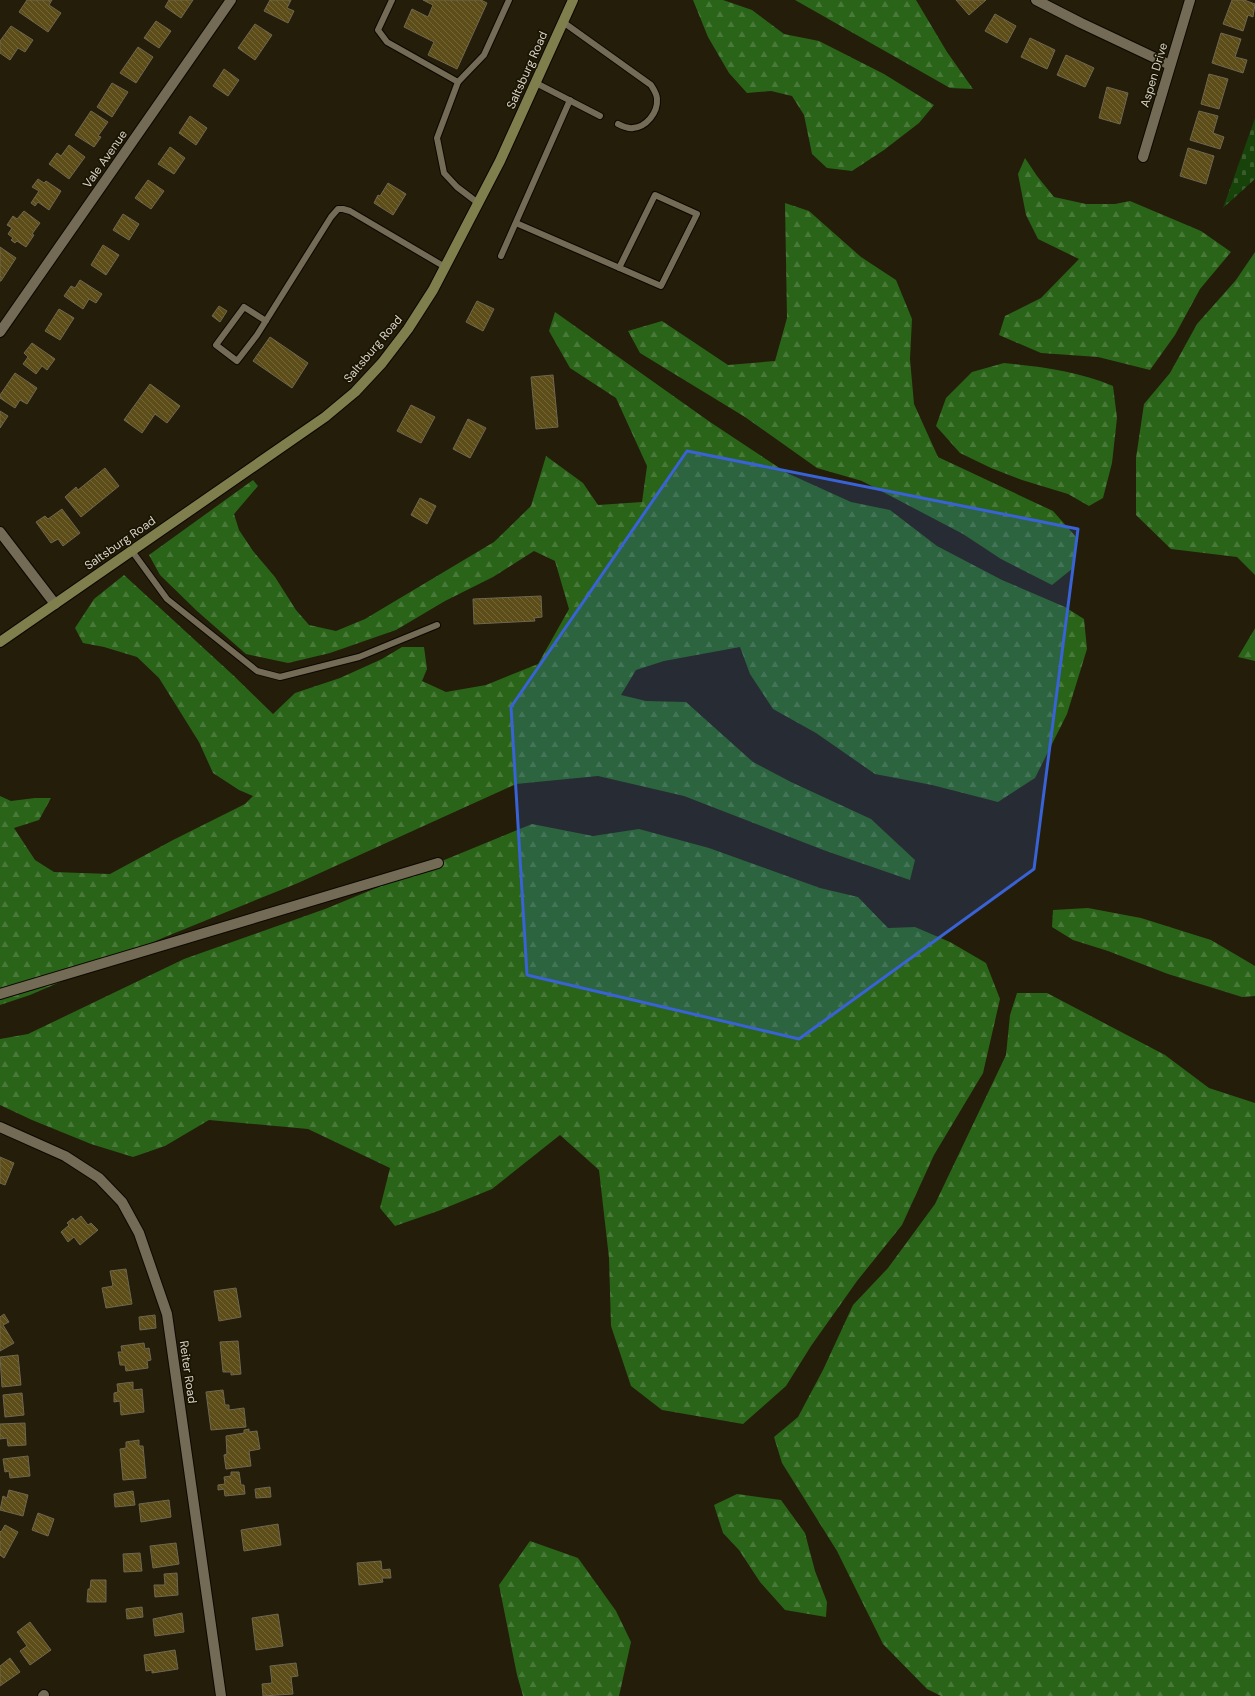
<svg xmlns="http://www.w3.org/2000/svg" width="1255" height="1696" font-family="'DM Sans',sans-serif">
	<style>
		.forest { fill: url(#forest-firs) }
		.cemetery { fill: url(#cemetery-stones) }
		.building { fill: url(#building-back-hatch); stroke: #6e6751 }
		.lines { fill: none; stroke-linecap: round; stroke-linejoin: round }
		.service-casing { stroke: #0d0700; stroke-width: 8 }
		.minor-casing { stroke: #0d0700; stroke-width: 12 }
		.secondary-casing { stroke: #0d0700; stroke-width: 12 }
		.service { stroke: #736b56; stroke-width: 6 }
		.minor { stroke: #736b56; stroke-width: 10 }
		.secondary { stroke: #7f7f4e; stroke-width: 10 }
		.marked { fill: #3962d5; fill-opacity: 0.2; stroke: #3962d5; stroke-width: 3; stroke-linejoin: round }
		.labels { text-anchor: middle; stroke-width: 3.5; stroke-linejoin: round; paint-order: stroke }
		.street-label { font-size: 12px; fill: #d7d3c7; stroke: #1a1403 }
	</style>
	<defs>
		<pattern id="forest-firs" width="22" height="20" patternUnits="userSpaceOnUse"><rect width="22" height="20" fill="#2a6419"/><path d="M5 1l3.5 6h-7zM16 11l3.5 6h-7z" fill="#487939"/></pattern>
		<pattern id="cemetery-stones" width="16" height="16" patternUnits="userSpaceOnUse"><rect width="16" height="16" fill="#174209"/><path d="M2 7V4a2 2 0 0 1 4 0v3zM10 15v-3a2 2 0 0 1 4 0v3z" fill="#385c2b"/></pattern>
		<pattern id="building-back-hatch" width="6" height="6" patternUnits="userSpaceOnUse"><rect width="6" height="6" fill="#5d4d18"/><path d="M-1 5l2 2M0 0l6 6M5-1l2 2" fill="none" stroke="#746638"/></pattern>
	</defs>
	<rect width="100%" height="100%" fill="#231d0a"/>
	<g class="forest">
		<polygon points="693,0 723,0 752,10 784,34 819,41 884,74 934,105 919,123 884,150 852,171 827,168 812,154 804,115 792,96 771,91 747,93 729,73 708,37"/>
		<polygon points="795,0 916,0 947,52 973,89 950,88"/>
		<polygon points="1025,158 1037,176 1054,197 1086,204 1115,204 1130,201 1201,231 1231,252 1200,289 1175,335 1150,370 1098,357 1041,353 999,335 1005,316 1041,298 1079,259 1038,239 1026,215 1018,174"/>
		<polygon points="785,203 809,211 861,257 896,280 912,319 910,359 914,404 938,457 1053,511 1077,538 1072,569 1052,585 1001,559 963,534 862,481 817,468 745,417 640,353 628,331 662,321 728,365 775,361 787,318"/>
		<polygon points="1255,252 1255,575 1237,557 1171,549 1136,515 1136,458 1144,404 1170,373 1197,324 1236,280"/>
		<polygon points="555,312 710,422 787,473 851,502 890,510 937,546 1002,580 1065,607 1084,619 1087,649 1067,714 1035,778 998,802 932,785 875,774 816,733 773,709 750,674 740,647 664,661 636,670 621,695 646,701 686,702 753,762 791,782 871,819 915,860 910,880 826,851 684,796 598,776 516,784 298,883 165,937 30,995 0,1005 0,796 11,801 35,798 51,798 39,820 14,828 35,860 54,872 110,874 173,840 245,804 253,796 239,790 213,773 199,742 159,678 137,657 104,647 83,643 75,628 94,599 124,575 234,676 273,714 295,693 340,678 382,659 402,647 424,647 427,669 422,681 446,692 486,685 538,664 569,609 555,561 534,551 493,577 445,601 396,630 330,653 288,663 246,654 197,611 160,575 149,555 253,480 258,486 234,514 239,530 253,551 275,577 296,610 309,625 336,631 365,619 494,542 531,506 546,456 583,483 598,505 642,502 647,466 616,398 570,368 549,331"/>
		<path d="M1004,363C1043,367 1077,371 1113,386L1117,418L1112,463L1103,498L1089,506L1068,494L1022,480L991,468L960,453L936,426L946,398L972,372Z"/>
		<polygon points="1255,628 1255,661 1238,657 1254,630"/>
		<polygon points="532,824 593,836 639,829 709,848 820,888 858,897 888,928 915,927 950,942 986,963 1000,999 983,1073 934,1155 902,1225 857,1281 811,1346 786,1386 743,1424 662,1410 631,1386 611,1326 609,1258 599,1170 560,1135 492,1189 438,1211 395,1226 380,1208 390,1168 308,1129 209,1120 165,1146 133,1157 91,1144 32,1120 0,1105 0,1039 28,1034 184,959 325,909"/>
		<polygon points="1088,908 1141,918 1211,940 1255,966 1255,996 1242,997 1168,974 1108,951 1073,940 1052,927 1053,910"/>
		<polygon points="1017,993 1047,993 1165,1055 1209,1088 1255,1103 1255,1696 941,1696 927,1689 883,1644 837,1551 782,1463 774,1437 798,1417 823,1370 853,1305 888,1268 935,1204 1006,1055 1010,1015"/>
		<polygon points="737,1494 781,1500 805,1533 815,1571 827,1602 826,1617 785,1610 760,1582 739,1550 723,1533 714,1505"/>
		<polygon points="530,1541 578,1558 616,1611 631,1642 619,1696 523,1696 517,1675 499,1585"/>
	</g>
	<polygon class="cemetery" points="1255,118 1255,179 1223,208"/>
	<g class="building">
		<polygon points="27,0 52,0 49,5 61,13 48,32 19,12"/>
		<polygon points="169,0 193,0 181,18 165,7"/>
		<polygon points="270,0 291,0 287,8 294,11 288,23 264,11"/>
		<polygon points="423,0 481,0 487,3 457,69 428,55 434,42 404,27 412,9 428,17 433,5"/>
		<polygon points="956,0 986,0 969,15"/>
		<polygon points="1232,0 1244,0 1255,4 1253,17 1248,15 1243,31 1223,24"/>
		<polygon points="995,14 1016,26 1007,43 985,31"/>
		<polygon points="156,21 171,31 159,48 144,38"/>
		<polygon points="255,24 272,35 255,60 238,48"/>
		<polygon points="11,26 33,40 25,52 18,48 10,60 0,53 0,41"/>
		<polygon points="1221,33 1241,39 1235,57 1247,60 1243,73 1212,63"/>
		<polygon points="1030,38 1055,50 1047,69 1021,57"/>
		<polygon points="138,47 153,57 136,83 120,73"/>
		<polygon points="1066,55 1094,68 1085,87 1057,75"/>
		<polygon points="224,69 239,80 228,96 213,86"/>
		<polygon points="1209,74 1228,79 1219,109 1201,104"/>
		<polygon points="112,83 128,92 112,117 97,107"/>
		<polygon points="1107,87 1128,93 1120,124 1099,118"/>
		<polygon points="91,111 108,122 98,136 101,137 94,147 75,135"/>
		<polygon points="1199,111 1218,116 1213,133 1224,137 1220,149 1190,140"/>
		<polygon points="190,116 207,128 196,145 179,133"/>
		<polygon points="69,145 85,157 69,179 49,164 57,153 61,156"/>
		<polygon points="170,147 185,158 174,174 158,164"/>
		<polygon points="1188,148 1214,156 1206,184 1180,176"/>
		<polygon points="38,179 44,183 46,181 61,191 49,210 38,202 35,206 31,203 39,191 32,187"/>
		<polygon points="148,180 164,191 151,209 135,198"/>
		<polygon points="388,183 406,194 393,215 374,203 378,195 380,196"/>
		<polygon points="24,211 40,223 32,234 34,235 26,247 17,241 15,243 11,240 13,238 8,234 12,228 7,225 13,216 17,219"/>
		<polygon points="123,214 139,224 129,240 113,230"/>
		<polygon points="103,245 119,255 106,275 91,265"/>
		<polygon points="0,247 16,258 1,281 0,281"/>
		<polygon points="80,280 102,294 96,303 89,299 83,309 64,296 71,286 75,288"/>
		<polygon points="477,301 494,309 483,331 466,322"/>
		<polygon points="219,306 227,311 220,322 212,316"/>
		<polygon points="59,309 74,318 60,340 45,331"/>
		<polygon points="270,337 308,363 292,388 253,361"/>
		<polygon points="32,343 55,359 47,370 42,366 36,374 23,364 28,357 24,353"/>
		<polygon points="15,373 37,388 27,404 20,400 15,408 0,398 0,395"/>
		<polygon points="553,375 558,427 536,429 531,377"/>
		<polygon points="150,384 180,406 167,423 155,414 142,433 124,420"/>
		<polygon points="411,405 435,417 421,443 397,431"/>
		<polygon points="0,411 8,416 0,428"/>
		<polygon points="468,419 486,428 470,458 453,449"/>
		<polygon points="105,468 119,486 81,517 65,497 76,487 78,490"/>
		<polygon points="420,498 436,506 427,524 411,515"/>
		<polygon points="62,509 80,533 63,546 58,539 51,543 36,522 45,516 48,519"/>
		<polygon points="541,596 542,617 534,618 535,621 474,624 473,599"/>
		<polygon points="0,1157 14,1163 5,1185 0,1183"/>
		<polygon points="81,1216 88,1225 91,1223 98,1230 80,1245 74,1237 68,1242 61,1232 69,1225 67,1223 73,1218 75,1221"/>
		<polygon points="126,1269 132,1304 106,1308 102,1288 113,1286 110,1271"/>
		<polygon points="236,1288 241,1317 219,1321 214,1291"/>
		<polygon points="4,1314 9,1322 3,1325 14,1343 0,1351 0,1317"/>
		<polygon points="155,1315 156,1328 140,1330 139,1317"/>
		<polygon points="238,1341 241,1374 231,1375 231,1372 223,1372 220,1342"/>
		<polygon points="144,1343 145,1349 149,1348 151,1360 147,1361 148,1368 126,1371 125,1365 120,1365 118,1352 122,1352 121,1346"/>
		<polygon points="18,1355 21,1385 2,1387 0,1357"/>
		<polygon points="133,1382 133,1390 142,1389 144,1412 121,1415 120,1401 114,1402 114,1393 118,1392 117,1384"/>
		<polygon points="223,1390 225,1405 229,1405 229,1410 244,1408 246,1427 211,1430 206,1392"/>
		<polygon points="22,1393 24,1415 5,1417 3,1395"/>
		<polygon points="25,1423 26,1445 8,1446 7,1438 0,1439 0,1424"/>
		<polygon points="249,1429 249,1432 257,1431 260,1449 249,1451 251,1466 226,1469 224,1455 227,1454 226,1436 244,1433 244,1430"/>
		<polygon points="139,1440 139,1446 143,1446 146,1478 123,1480 120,1449 126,1448 126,1442"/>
		<polygon points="28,1456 30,1476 10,1478 9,1471 5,1472 3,1459"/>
		<polygon points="231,1472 239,1472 241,1485 244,1485 245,1494 225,1496 224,1489 218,1490 218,1485 225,1484 224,1477 231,1476"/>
		<polygon points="270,1487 271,1497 256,1498 255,1489"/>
		<polygon points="9,1490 28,1495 23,1516 0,1510 3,1496 7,1498"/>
		<polygon points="133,1491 135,1505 115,1507 114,1494"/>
		<polygon points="169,1500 171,1517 141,1522 139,1504"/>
		<polygon points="38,1513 54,1519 48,1536 32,1530"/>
		<polygon points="278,1524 281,1545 244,1551 241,1530"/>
		<polygon points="5,1525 18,1532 4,1558 0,1555 0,1531 1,1532"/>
		<polygon points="176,1543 179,1564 153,1568 150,1546"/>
		<polygon points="140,1553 142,1571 124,1572 123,1554"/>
		<polygon points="381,1561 382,1570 390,1569 391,1578 382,1578 383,1582 359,1585 357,1563"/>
		<polygon points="177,1573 178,1595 155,1597 154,1585 165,1585 164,1574"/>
		<polygon points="91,1580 106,1580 106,1602 87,1602 88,1589 90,1589"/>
		<polygon points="142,1607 143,1617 127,1619 126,1609"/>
		<polygon points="182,1613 184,1632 155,1636 153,1619"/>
		<polygon points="278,1614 283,1646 256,1650 252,1618"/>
		<polygon points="30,1622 51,1650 30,1665 20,1651 27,1646 17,1632"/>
		<polygon points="175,1650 178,1669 152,1673 152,1670 146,1671 144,1655"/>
		<polygon points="10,1658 20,1672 0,1686 0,1666"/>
		<polygon points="296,1663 298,1676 291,1677 293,1694 263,1696 262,1684 272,1683 270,1666"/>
	</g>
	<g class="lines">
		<defs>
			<g id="service">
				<polyline points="392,0 378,30 387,42 458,82"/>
				<path d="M563,22L651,85C654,90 657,94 657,99C658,113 646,127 633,128C628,129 622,126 618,124"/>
				<polyline points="536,83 600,116"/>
				<polyline points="478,203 457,187 444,173 437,138 458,82 484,55 509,0"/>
				<polyline points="516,223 661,286 697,214 655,195 619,268"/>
				<polyline points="501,256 570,100"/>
				<polyline points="266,321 244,307 216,345 237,361 257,335 331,217 338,209 343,209 350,211 445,267"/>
				<polyline points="132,551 167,599 257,671 280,677 359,657 437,625"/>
			</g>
			<g id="minor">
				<polyline points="1036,0 1081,23 1170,65"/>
				<polyline points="1143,157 1190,0"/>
				<polyline points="0,332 231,0"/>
				<polyline points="0,532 55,604"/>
				<polyline points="0,994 438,863"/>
				<polyline points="0,1127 65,1156 99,1178 122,1202 139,1233 167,1314 221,1696"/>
				<polyline points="43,1696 44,1695"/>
			</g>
			<polyline id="secondary" points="0,642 325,417 355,392 382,363 408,329 433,290 500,161 573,0"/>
		</defs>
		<use href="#service" class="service-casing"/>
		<use href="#minor" class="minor-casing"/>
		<use href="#secondary" class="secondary-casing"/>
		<use href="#service" class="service"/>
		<use href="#minor" class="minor"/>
		<use href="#secondary" class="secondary"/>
	</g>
	<path class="marked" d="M687,451L1078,529L1034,869L799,1039L527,975L511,707Z"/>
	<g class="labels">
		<g class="street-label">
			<text transform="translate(527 70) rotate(-66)" y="4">Saltsburg Road</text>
			<text transform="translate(1154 75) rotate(-73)" y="4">Aspen Drive</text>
			<text transform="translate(105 159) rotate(-55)" y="4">Vale Avenue</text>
			<text transform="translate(373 349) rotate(-50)" y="4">Saltsburg Road</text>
			<text transform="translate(120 543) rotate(-35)" y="4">Saltsburg Road</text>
			<text transform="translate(188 1372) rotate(82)" y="4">Reiter Road</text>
		</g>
	</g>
</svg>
